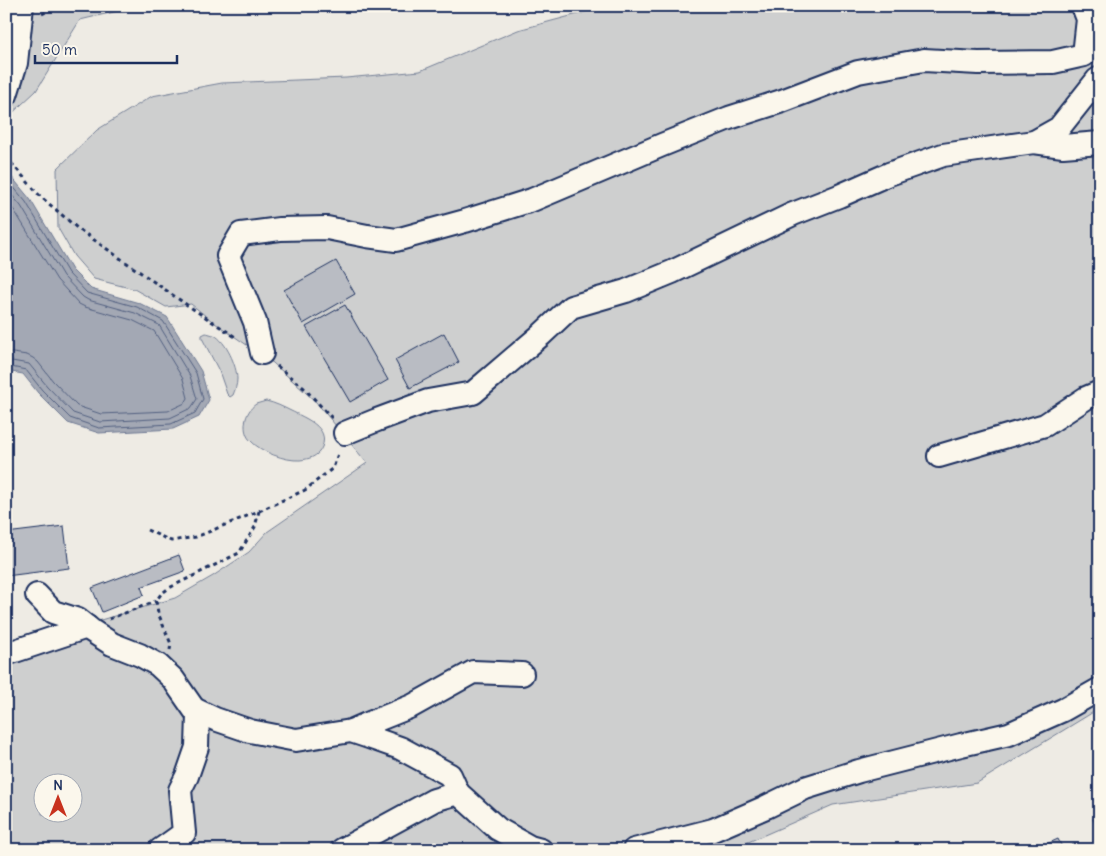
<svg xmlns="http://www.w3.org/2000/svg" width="1106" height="856" font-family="Delius,sans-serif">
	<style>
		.green { fill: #cecfcf; stroke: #747f96; fill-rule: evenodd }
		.water { fill: #a3a8b4; stroke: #6d7892 }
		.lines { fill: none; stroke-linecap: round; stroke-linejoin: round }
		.shore { stroke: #515f80; stroke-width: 1 }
		.building { fill: #b9bcc3; stroke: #1b2f5e }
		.minor-casing { stroke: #1b2f5e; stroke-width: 26 }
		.path { stroke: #1b2f5e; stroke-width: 3; stroke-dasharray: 4 4; stroke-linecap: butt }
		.minor { stroke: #fbf7ec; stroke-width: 22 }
	</style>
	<rect width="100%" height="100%" fill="#eeebe4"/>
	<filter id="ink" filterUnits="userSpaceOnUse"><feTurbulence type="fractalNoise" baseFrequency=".02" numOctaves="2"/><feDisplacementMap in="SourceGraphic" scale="10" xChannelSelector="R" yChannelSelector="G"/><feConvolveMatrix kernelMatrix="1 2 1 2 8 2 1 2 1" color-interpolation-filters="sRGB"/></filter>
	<g filter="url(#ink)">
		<g class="green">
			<polygon points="6,6 139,6 80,20 36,91 6,119"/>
			<path d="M608,6H1100V708L977,783L833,805L730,850H6V648L175,598L213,576L249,552L267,532L367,463L316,402L273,363L212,321L191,304L166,307L134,289L94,279L74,256L58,228L57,169L97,130L152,96L222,83L346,78L420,71L518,30ZM42,784H72V814H42Z"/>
			<path d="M206,333C207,333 213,335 214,335C226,341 237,366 237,379C237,385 235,390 233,395L230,397L227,394L219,371L202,338V335Z"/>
			<path d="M266,401C275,403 283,407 291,411C305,418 330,427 322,447C318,457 309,459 300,460C285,461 261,452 251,441C241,432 244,412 256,404C259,403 263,402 266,401Z"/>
		</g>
		<polygon class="water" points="6,170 30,199 72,270 91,289 139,303 167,317 201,371 209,400 199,417 173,429 99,433 68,423 38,393 23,374 6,371"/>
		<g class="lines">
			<g class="shore">
				<polyline points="6,178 26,202 68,273 87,293 137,307 163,321 196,373 203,399 195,413 171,424 99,428 70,418 42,390 26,370 6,366"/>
				<polyline points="6,188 21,206 63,276 83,297 88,300 135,313 159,325 190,376 197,399 191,408 170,418 100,422 73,413 47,386 29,364 6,360"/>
				<polyline points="6,200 14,210 57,280 79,304 85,307 132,320 154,331 183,379 188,398 185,403 168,411 101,414 77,406 53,381 38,362 33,358 27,355 6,352"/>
			</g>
		</g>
		<g class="building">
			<polygon points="336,261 355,294 303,324 284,290"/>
			<polygon points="345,305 388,380 350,402 306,327"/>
			<polygon points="444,333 459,362 410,388 395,360"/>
			<polygon points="64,526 69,568 6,576 6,533"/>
			<polygon points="179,555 185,571 141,587 144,595 102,612 92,588"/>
			<polygon points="1100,817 1100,836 1093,819"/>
			<polygon points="1058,839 1063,849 1074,844 1077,850 1036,850 1036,849"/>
		</g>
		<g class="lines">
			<defs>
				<g id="minor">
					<polyline points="6,95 16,63 22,6"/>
					<polyline points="1034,142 1063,146 1100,143"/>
					<polyline points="262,353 255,322 228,256 241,234 280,229 327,228 367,236 396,240 465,221 532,200 662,145 729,118 782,101 858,72 924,60 978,63 1053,62 1084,55 1088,19 1083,6"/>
					<polyline points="345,433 377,420 428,401 473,393 541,335 571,307 626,291 672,272 793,214 839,196 889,174 943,155 1034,142 1059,128 1097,80 1100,78"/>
					<polyline points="939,456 1045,425 1086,398 1100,392"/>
					<polyline points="37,595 53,612 78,620 92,631 112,644 140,655 158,665 173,679 198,715 197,747 187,776 180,790 184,833 163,848 160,850"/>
					<polyline points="6,654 87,627"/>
					<polyline points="196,710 215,719 250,731 296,740 351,731 366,736 400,748 450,775 458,793"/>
					<polyline points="351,731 367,724 412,706 473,672 522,674"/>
					<polyline points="342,850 434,800 458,793 498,829 530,847 541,850"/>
					<polyline points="634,850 713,830 766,807 805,788 859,771 961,745 1009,734 1063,710 1100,689"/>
				</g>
			</defs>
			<use href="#minor" class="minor-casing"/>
			<g class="path">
				<polyline points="42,14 57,6"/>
				<polyline points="6,157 40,196 77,228 187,305 237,338"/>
				<polyline points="277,366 304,388 332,418"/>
				<polyline points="147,530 171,541 196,537 259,511 305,490 333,468 339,451"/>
				<polyline points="109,619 156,601"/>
				<polyline points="170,650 171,644 158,613 156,601 161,594 169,588 239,553 255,527 259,511"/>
			</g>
			<use href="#minor" class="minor"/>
		</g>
	</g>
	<rect width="1106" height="856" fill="none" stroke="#fbf7ec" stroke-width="25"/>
	<rect x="12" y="12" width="1081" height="831" fill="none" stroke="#1b2f5e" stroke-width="2" filter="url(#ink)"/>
	<g transform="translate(58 798)"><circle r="24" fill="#fbf7ec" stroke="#a1a7b3"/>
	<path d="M0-4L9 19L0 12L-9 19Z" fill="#c8321e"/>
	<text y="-8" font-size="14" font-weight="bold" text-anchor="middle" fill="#1b2f5e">N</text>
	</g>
	<path d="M35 55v8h142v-8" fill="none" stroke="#1b2f5e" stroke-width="2.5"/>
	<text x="42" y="55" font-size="15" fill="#1b2f5e" stroke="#fbf7ec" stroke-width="4" paint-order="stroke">50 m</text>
</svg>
